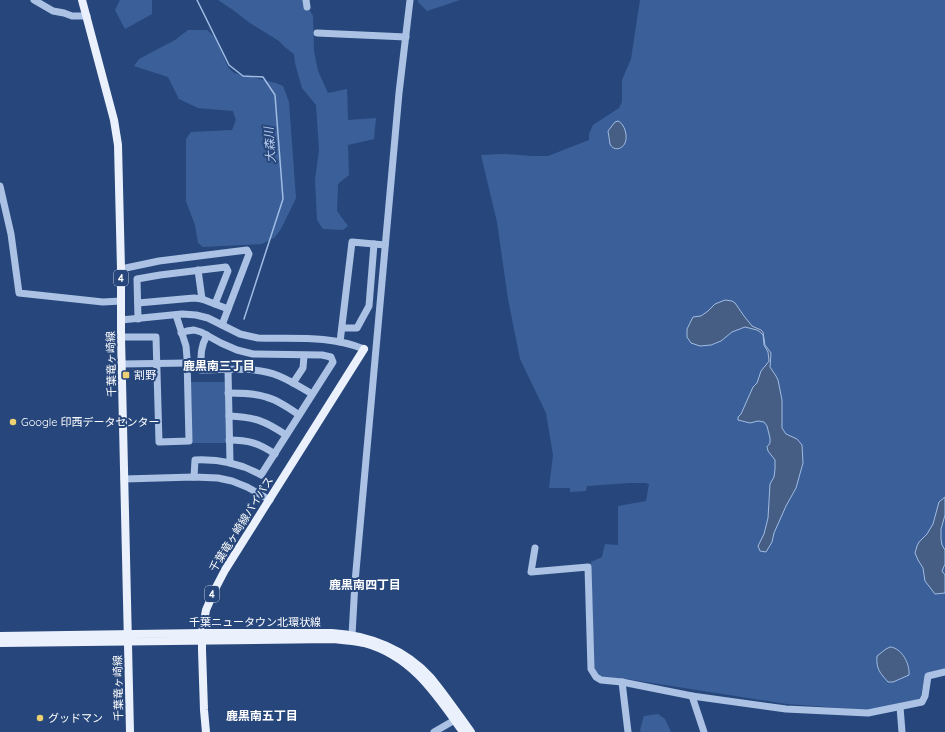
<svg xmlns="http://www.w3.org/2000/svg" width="945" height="732" font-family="Quicksand,'Noto Sans JP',sans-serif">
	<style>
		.green { fill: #3b6099 }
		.water { fill: #475e84; stroke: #a0bce4 }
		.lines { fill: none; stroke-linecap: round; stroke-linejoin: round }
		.stream { stroke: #a0bce4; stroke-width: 1.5 }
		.minor { stroke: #acc2e4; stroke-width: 7 }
		.major { stroke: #ebf1fc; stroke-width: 8 }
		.poi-dot { fill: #ecd071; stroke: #27477c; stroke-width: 1.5 }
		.labels { text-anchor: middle; stroke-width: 4; stroke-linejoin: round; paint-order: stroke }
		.shield { fill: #27477c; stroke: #bec8d8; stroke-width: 1 }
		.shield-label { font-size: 10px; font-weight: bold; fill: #fff }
		.street-label { font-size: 11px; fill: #fff; stroke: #27477c }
		.poi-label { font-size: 11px; fill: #fff; stroke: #27477c; text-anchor: start }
		.water-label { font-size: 12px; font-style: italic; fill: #b7ccec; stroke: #27477c }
		.neighbourhood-label { font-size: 12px; font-weight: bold; fill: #fff; stroke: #27477c }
	</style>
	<rect width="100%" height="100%" fill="#27477c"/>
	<g class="green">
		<polygon points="120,0 152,0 152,14 125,29 115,10"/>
		<polygon points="218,0 304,0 313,16 314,51 318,71 328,93 347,89 348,120 376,118 374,139 348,145 349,175 338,184 337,211 348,226 343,230 323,229 317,220 315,180 319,150 316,105 302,88 295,63 294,54 286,48 279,41 250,23 233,10"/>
		<polygon points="418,0 460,0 427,11 418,2"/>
		<polygon points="640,0 945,0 945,669 926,673 920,699 868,710 787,704 627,679 602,678 598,675 594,667 591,562 602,557 605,544 618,545 618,506 646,501 649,484 645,483 629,483 587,486 586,491 570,492 570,488 549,488 553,455 546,413 520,359 508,299 497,222 481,155 504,154 532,156 548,156 589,140 589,134 593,125 619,108 622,102 622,80 631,59"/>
		<polygon points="188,30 207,30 215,37 228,67 234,73 276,83 283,86 289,102 296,198 281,229 275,237 262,244 203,247 198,243 195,225 186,201 186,139 191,132 232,130 236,120 233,111 198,108 179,99 168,77 134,66 139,59 175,40"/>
		<polygon points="191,382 226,382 227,443 192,443"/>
		<polygon points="658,714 665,719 671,732 641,732 640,730 644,716"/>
	</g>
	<g class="water">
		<path d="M618,121C625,124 628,137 625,143C622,150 613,151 610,144C609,140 609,135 608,131L615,122Z"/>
		<polygon points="725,300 732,301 735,303 744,316 752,326 761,330 763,332 765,345 771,353 770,367 776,376 778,380 782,400 782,428 786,434 797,439 802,445 803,463 796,488 786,506 774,533 772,542 766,552 760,551 758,546 764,534 768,518 770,484 774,477 775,469 775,460 768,451 767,447 770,443 770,438 767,426 764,422 758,421 750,423 738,420 738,417 741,414 753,387 757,383 761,371 766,365 769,361 768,352 764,345 763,335 760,332 757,330 745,327 732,332 721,341 711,345 700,346 691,343 687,337 687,329 693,317 701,316 708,311 715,304"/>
		<polygon points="945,497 945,515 941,529 941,539 942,545 945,550 945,564 942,571 945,575 945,593 935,594 925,581 923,568 918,560 915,553 917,546 919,542 927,534 933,524 939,502"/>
		<path d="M890,647C902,648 910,664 909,675L893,682H888C880,673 876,669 877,656L886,649Z"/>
	</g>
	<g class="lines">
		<polyline class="stream" points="197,0 229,65 243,76 263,77 275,95 283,199 244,319"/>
		<g class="minor">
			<polyline points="34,0 53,11 64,13 72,16 87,16"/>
			<polyline points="306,0 307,7"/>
			<polyline points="317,33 406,37"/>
			<polyline points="0,186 11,234 19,293 103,302 121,301"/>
			<polyline points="121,269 159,261 247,250 249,254 222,325"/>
			<polyline points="198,270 202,299"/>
			<polyline points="138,303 194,298 202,299 228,309"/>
			<polyline points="138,319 137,279 160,275 226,267 228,271 215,304"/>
			<path d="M121,320L182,314L196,315L208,318L240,334L258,338C294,339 330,335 364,349"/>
			<polyline points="342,328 357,328 369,306 374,244"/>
			<path d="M181,333L187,331L194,330L201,332L221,343L237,350L253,354L322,355L331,357L333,362L261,475C240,463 218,459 195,460L194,477"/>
			<path d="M207,335C200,348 201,356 201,370C227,370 255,366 279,376C291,381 302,388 312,394"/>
			<polyline points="121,337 156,337 159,442 189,441 187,358 186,346 176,315"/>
			<polyline points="340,342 352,242 385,245"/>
			<polyline points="122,364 188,363"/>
			<polyline points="228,370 230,463"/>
			<polyline points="293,383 303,368 304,356"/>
			<path d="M228,393C241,393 254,393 266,397C278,400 289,408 299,415"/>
			<path d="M229,416C255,417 265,421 286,435"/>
			<path d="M229,440C249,440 258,443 275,454"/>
			<polyline points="124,479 194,477 218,478 232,481 247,487 270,500"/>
			<polyline points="535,548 531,572 588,567 591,669 596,677 601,680 622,682 692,696 786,709 868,713 922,702 925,696 928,676 945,672"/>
			<polyline points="352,635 355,582 399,93 410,0"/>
			<polyline points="622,682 628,732"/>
			<polyline points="692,696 704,732"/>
			<polyline points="900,707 902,732"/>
			<polyline points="434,732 460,717"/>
		</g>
		<g class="major">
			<polyline points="82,0 114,120 118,145 121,269 121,337 130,732"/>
			<path d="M0,636L202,633H332C369,635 406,650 431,678C445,695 458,714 471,732"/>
			<path d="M0,643L333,639C343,640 354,641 364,643C412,656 436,694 463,732"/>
			<polyline points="206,732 204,710 202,650 202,633 206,610 209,603 213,593 225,570 364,349"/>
		</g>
	</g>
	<g class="poi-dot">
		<rect x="122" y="371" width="8" height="8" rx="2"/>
		<circle cx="13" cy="422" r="4"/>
		<circle cx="40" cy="718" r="4"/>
	</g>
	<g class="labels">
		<g class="shield">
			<rect x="114" y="270" width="14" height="16" rx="3"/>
			<rect x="205" y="586" width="14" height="16" rx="3"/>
		</g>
		<g class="shield-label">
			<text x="121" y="282">4</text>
			<text x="212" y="598">4</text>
		</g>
		<g class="street-label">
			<text transform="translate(111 364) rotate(-91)" y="4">千葉竜ヶ崎線</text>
			<text transform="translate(241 524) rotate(-58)" y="4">千葉竜ヶ崎線バイパス</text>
			<text x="255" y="626">千葉ニュータウン北環状線</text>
			<text transform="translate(118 688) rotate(-91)" y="4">千葉竜ヶ崎線</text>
		</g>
		<g class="poi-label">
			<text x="134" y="379">割野</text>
			<text x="21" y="426">Google 印西データセンター</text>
			<text x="48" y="722">グッドマン</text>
		</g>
		<g class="water-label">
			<text transform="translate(270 145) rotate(-94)" y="4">大森川</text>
		</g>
		<g class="neighbourhood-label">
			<text x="219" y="370">鹿黒南三丁目</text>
			<text x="365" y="589">鹿黒南四丁目</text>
			<text x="262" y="720">鹿黒南五丁目</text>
		</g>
	</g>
</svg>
